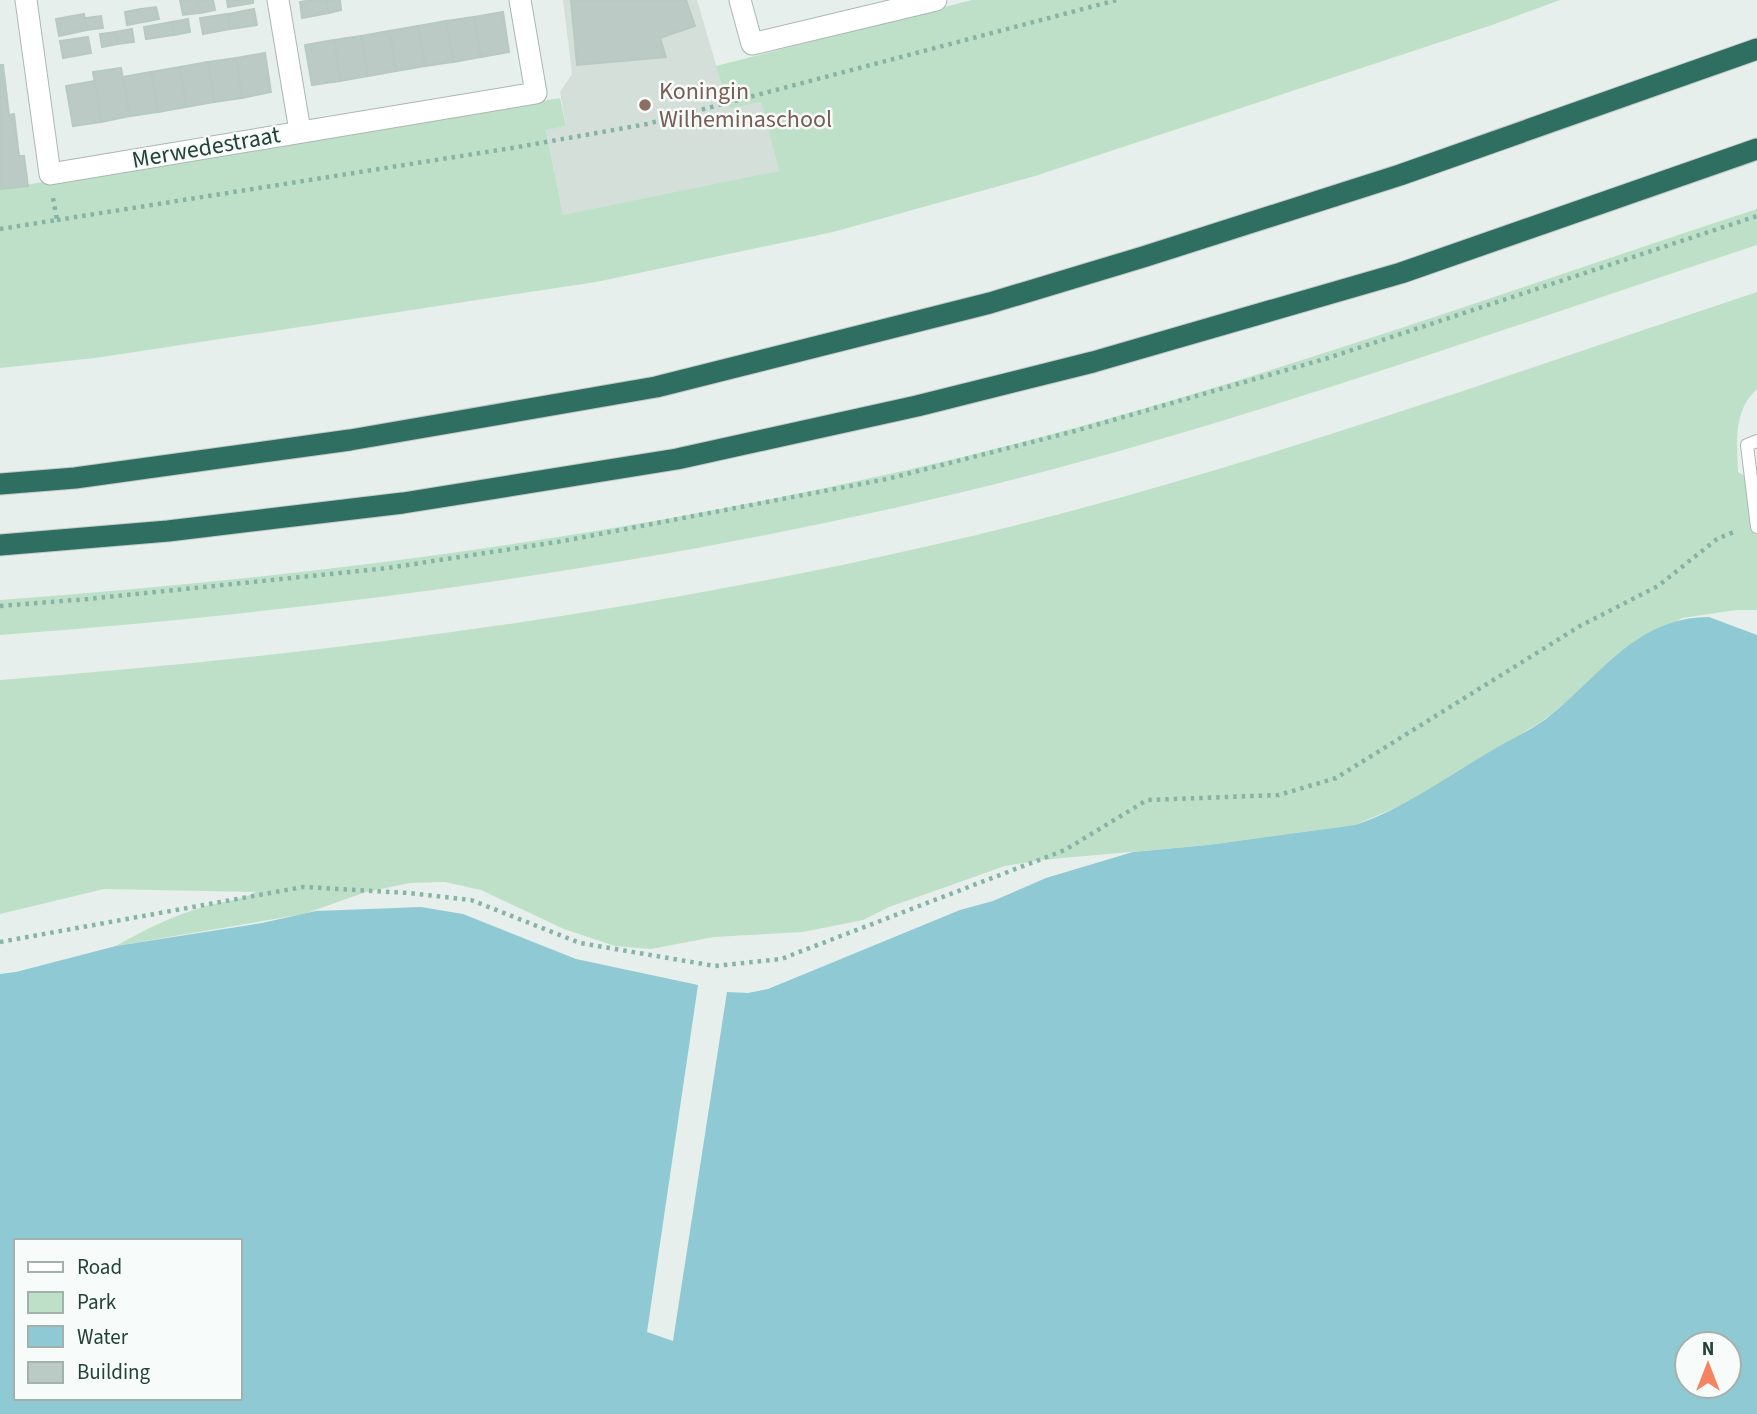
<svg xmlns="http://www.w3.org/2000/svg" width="1757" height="1414" font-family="'Source Sans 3',sans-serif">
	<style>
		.built { fill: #d4dfda }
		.green { fill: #bfe0c8 }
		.water { fill: #8ec9d4; fill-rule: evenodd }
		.building { fill: #bbcac4; stroke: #b8c9c2; stroke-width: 2 }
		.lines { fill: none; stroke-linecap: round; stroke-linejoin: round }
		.lane-casing { stroke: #a8b8b2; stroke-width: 14 }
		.street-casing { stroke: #a8b8b2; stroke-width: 23 }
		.highway-casing { stroke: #c2cac8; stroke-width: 23 }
		.path { stroke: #86b3a5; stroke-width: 4.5; stroke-dasharray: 3.5 5; stroke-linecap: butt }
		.lane { stroke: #fff; stroke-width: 12 }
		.street { stroke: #fff; stroke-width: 21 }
		.highway { stroke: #2f6f62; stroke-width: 21 }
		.education-dot { fill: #8d6e63; stroke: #f7fbf9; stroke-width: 2.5 }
		.labels { text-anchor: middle; stroke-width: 5; stroke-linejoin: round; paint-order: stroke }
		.education-label { font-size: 24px; fill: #785e54; stroke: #f7fbf9; text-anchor: start }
		.street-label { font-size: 24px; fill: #24423a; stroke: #f7fbf9 }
	</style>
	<rect width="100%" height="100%" fill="#e6efeb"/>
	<polygon class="built" points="563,0 697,0 729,109 761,102 779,171 704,190 563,215 546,129 566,126 560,92 572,74"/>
	<g class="green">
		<polygon points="972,0 1560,0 1492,25 1035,176 833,232 596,282 95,358 0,368 0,189 560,98 566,126 546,130 563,215 779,171 761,102 729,109 716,66"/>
		<path d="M1757,209V245C1479,337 1202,438 916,503C615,572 307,612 0,635V600C305,578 609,538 907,470C1196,405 1476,301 1757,209Z"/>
		<path d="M1757,292V389C1733,411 1737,442 1738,472L1757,483V610H1736L1682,618L1582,689L1544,720L1409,802L1355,825L1208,845L1041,860L1005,866L889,907L863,920L803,932L714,937L651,949L615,946L564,929L481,890L445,882L410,883L366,892L304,914L116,946C146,929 170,917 203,907C220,901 241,901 256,892L104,889L0,914V680C311,656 620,616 924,547C1208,484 1482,383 1757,292Z"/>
	</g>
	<path class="water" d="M1709,617L1757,635V1414H0V974L16,972L116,946L262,923L316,911L421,907L463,914L576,959L698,985L647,1332L673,1341L727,992L748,993L768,989L960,910L993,901L1046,878L1133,852L1208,845L1355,825C1403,809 1442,780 1486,754C1505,742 1528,732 1546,719C1599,678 1635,617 1709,617ZM16,1241H240V1398H16ZM1687,1344H1729V1386H1687Z"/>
	<g class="building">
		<polygon points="180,0 197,0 200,13 183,15"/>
		<polygon points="197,0 213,0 215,10 200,13"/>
		<polygon points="227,0 253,0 253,3 228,7"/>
		<polygon points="312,0 327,0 329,13 302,18 300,2"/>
		<polygon points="327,0 340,0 341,10 329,13"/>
		<polygon points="571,0 686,0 695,26 660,38 666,57 577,65"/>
		<polygon points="156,7 159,19 143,22 141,9"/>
		<polygon points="141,9 143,22 127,25 125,12"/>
		<polygon points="254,9 257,25 230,29 228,14"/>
		<polygon points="503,12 509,52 481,57 474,17"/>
		<polygon points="84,14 87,30 59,36 56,19"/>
		<polygon points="228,14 230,29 203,34 200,18"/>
		<polygon points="101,16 103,28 87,30 85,18"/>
		<polygon points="474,17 481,57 453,62 446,21"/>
		<polygon points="188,19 190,32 174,35 172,22"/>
		<polygon points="446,21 453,62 425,66 418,26"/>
		<polygon points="172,22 174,35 146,39 144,27"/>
		<polygon points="418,26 425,66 396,71 389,31"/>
		<polygon points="132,29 134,42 118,44 115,32"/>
		<polygon points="389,31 396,71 368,76 361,36"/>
		<polygon points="115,32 118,44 102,47 100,34"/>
		<polygon points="361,36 368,76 340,81 334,40"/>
		<polygon points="88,37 91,53 63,58 60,41"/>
		<polygon points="334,40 340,81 312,85 305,45"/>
		<polygon points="265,53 271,92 242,98 236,58"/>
		<polygon points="236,58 242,98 214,102 208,62"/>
		<polygon points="208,62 214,102 186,107 180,67"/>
		<polygon points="0,65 3,65 9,115 14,114 19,156 24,156 28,186 0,189"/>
		<polygon points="180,67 186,107 158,112 151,72"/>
		<polygon points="121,68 130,116 101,122 93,72"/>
		<polygon points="151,72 158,112 130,116 123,77"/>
		<polygon points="95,81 101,122 73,126 66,86"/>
	</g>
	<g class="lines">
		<defs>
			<polyline id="lane" points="1757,441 1747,445 1757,527"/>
			<g id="street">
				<polyline points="26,0 50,174 536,93 520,0"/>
				<polyline points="278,0 300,131"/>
				<polyline points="740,0 752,44 936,0"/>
			</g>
			<g id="highway">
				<polyline points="0,484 75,478 350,440 656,387 990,303 1143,257 1400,175 1757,49"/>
				<polyline points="0,545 168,531 403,503 677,459 917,406 1093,362 1401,273 1757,149"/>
			</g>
		</defs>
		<use href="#lane" class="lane-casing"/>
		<use href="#street" class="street-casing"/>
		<use href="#highway" class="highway-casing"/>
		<g class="path">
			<polyline points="57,220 518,147 647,124 1117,0"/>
			<polyline points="0,229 57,220 53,198"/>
			<polyline points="0,606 88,599 388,568 563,541 887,479 1075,431 1328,358 1757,216"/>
			<polyline points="0,942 303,887 409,893 471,900 580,943 715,966 781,959 1065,850 1147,800 1279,795 1336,778 1580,626 1658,586 1717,539 1736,531"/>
		</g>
		<use href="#lane" class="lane"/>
		<use href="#street" class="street"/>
		<use href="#highway" class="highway"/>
	</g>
	<circle class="education-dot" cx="645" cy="105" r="7"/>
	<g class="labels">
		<g class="education-label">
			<text x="659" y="99">Koningin<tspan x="659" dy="28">Wilheminaschool</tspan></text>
		</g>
		<g class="street-label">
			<text transform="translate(206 147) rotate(-10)" y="8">Merwedestraat</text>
		</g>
	</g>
	<rect x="14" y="1239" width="228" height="161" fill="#f7fbf9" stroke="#a3b1ad" stroke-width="2"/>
	<rect x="28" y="1262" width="35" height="10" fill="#ffffff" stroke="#a3b1ad" stroke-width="2"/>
	<text x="77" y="1274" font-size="21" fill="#24423a">Road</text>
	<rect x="28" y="1292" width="35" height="21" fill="#bfe0c8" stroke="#a3b1ad" stroke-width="2"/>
	<text x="77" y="1309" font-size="21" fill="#24423a">Park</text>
	<rect x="28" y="1326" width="35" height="21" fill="#8ec9d4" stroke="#a3b1ad" stroke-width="2"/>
	<text x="77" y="1344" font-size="21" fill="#24423a">Water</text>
	<rect x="28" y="1362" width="35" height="21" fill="#bbcac4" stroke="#a3b1ad" stroke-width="2"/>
	<text x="77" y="1379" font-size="21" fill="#24423a">Building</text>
	<g transform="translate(1708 1365)"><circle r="33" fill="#f7fbf9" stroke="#a3b1ad" stroke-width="2"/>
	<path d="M0-5L12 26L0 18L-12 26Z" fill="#f4845f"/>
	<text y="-10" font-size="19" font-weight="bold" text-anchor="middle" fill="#24423a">N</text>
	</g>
</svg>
